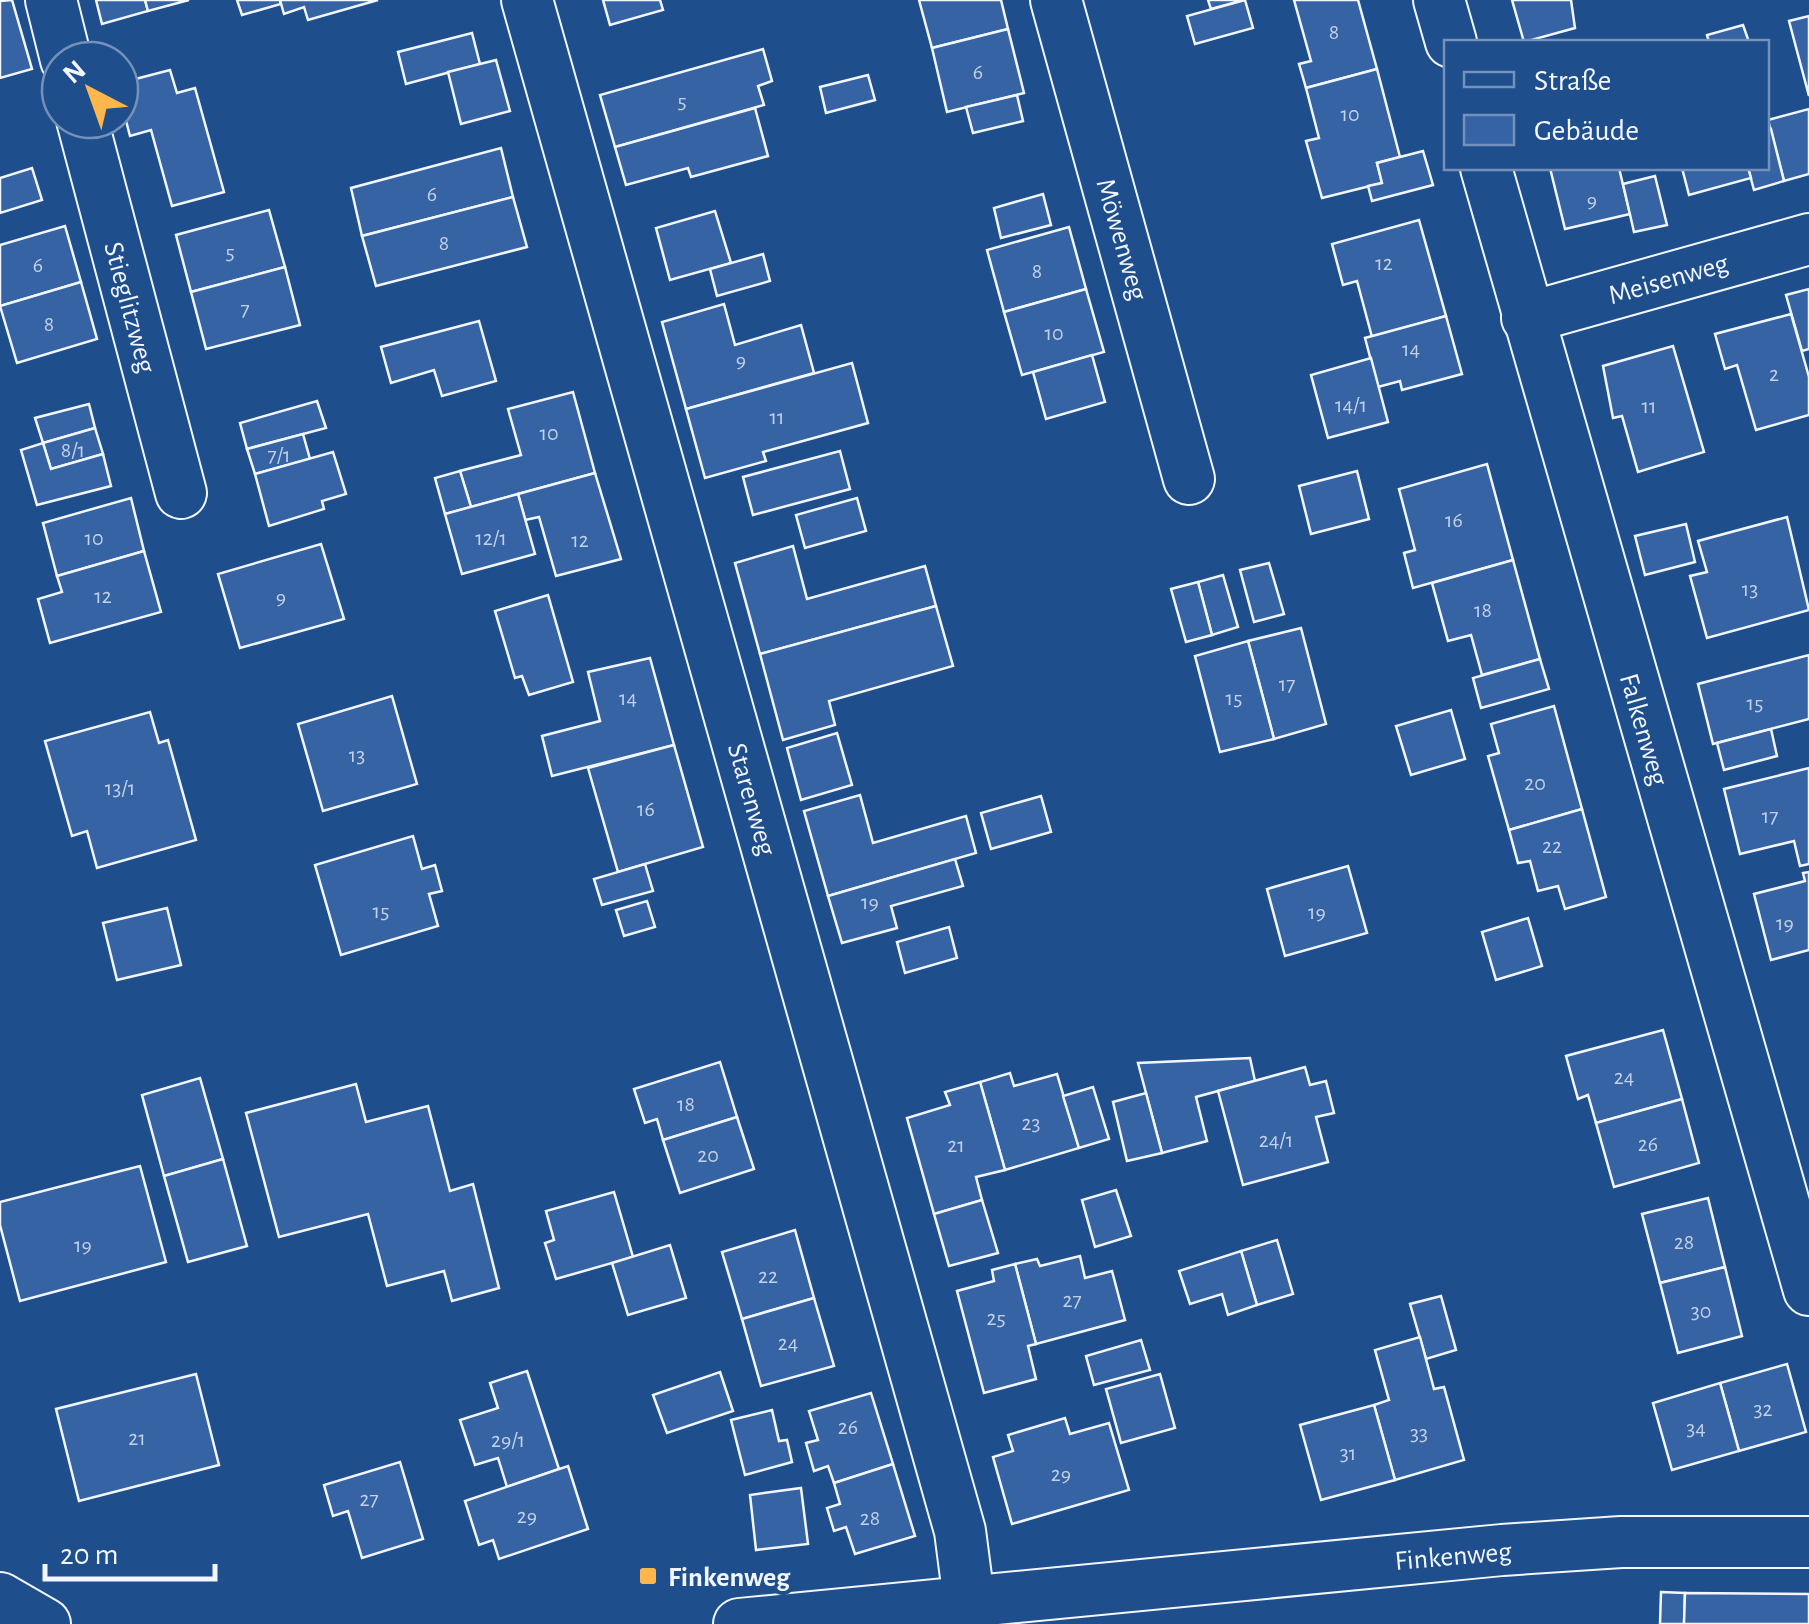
<svg xmlns="http://www.w3.org/2000/svg" width="1809" height="1624" font-family="'Alegreya Sans',sans-serif">
	<style>
		.building { fill: #3563a3; stroke: #f2f6ff; stroke-width: 2.5 }
		.lines { fill: none; stroke-linecap: round; stroke-linejoin: round }
		.street-casing { stroke: #f2f6ff; stroke-width: 54 }
		.street { stroke: #1f4e8c; stroke-width: 50 }
		.poi-dot { fill: #ffb74d; stroke: #1f4e8c; stroke-width: 4 }
		.labels { text-anchor: middle; stroke-width: 8; stroke-linejoin: round; paint-order: stroke }
		.number-label { font-size: 22px; fill: #c3d1e8 }
		.street-label { font-size: 28px; fill: #f2f6ff; stroke: #1f4e8c }
		.poi-label { font-size: 28px; font-weight: bold; fill: #f2f6ff; stroke: #1f4e8c; text-anchor: start }
	</style>
	<rect width="100%" height="100%" fill="#1f4e8c"/>
	<g class="building">
		<polygon points="12,0 32,69 0,78 0,1"/>
		<polygon points="96,0 145,0 148,11 102,24"/>
		<polygon points="145,0 189,0 148,11"/>
		<polygon points="237,0 280,0 281,4 242,15"/>
		<polygon points="280,0 378,0 308,20 304,7 284,14"/>
		<polygon points="603,0 660,0 663,10 610,25"/>
		<polygon points="919,0 1001,0 1008,29 932,48"/>
		<polygon points="1208,0 1244,0 1211,9"/>
		<polygon points="1245,0 1253,28 1195,44 1187,16"/>
		<polygon points="1294,0 1358,0 1377,69 1306,88 1299,64 1311,61"/>
		<polygon points="1512,0 1571,0 1575,28 1524,42"/>
		<polygon points="1809,16 1809,96 1789,21"/>
		<polygon points="1743,25 1749,42 1709,42 1707,35"/>
		<polygon points="1008,29 1024,93 947,112 932,48"/>
		<polygon points="472,33 480,64 406,84 398,52"/>
		<polygon points="763,49 772,81 758,86 764,105 615,147 600,95"/>
		<polygon points="496,60 510,111 461,124 448,72"/>
		<polygon points="1377,69 1400,157 1377,163 1382,183 1322,198 1306,141 1319,138 1306,88"/>
		<polygon points="170,70 177,93 195,88 224,192 172,206 151,130 130,136 120,98 120,83"/>
		<polygon points="868,75 875,100 826,113 820,87"/>
		<polygon points="1017,95 1023,121 973,133 966,107"/>
		<polygon points="755,108 768,156 691,177 688,168 626,185 615,147"/>
		<polygon points="1809,109 1809,174 1784,181 1768,120"/>
		<polygon points="1771,129 1784,181 1754,190 1748,168 1766,168 1766,130"/>
		<polygon points="501,148 513,197 362,236 351,188"/>
		<polygon points="1423,151 1433,185 1372,201 1368,186 1382,183 1377,163"/>
		<polygon points="32,168 42,200 0,213 0,178"/>
		<polygon points="1550,168 1619,168 1630,214 1565,229"/>
		<polygon points="1682,168 1748,168 1751,178 1689,195"/>
		<polygon points="1655,176 1667,225 1634,232 1623,184"/>
		<polygon points="1043,194 1051,225 1001,238 994,208"/>
		<polygon points="513,197 527,247 376,286 362,236"/>
		<polygon points="269,210 285,267 191,292 176,235"/>
		<polygon points="715,211 731,263 670,280 656,228"/>
		<polygon points="1419,220 1446,316 1372,337 1357,281 1343,285 1332,244"/>
		<polygon points="65,226 81,282 0,306 0,245"/>
		<polygon points="1069,227 1086,289 1004,312 987,250"/>
		<polygon points="763,254 770,281 717,296 710,269"/>
		<polygon points="285,267 300,325 206,349 191,292"/>
		<polygon points="81,282 97,339 17,363 0,306"/>
		<polygon points="1086,289 1104,352 1022,375 1004,312"/>
		<polygon points="1809,289 1809,349 1802,351 1786,295"/>
		<polygon points="724,304 735,345 801,325 814,373 686,409 662,322"/>
		<polygon points="1791,314 1809,377 1809,415 1756,430 1737,365 1725,369 1715,334"/>
		<polygon points="1446,316 1462,374 1402,390 1400,381 1378,387 1365,338"/>
		<polygon points="479,321 496,381 442,396 434,370 391,383 381,347"/>
		<polygon points="1673,346 1704,452 1638,472 1622,416 1613,418 1603,366"/>
		<polygon points="1092,355 1105,402 1046,419 1033,372"/>
		<polygon points="1371,358 1388,422 1328,438 1311,375"/>
		<polygon points="852,363 868,423 763,452 766,461 705,478 686,409"/>
		<polygon points="573,392 595,473 471,507 460,471 521,455 508,409"/>
		<polygon points="317,401 326,428 247,449 240,423"/>
		<polygon points="89,404 95,428 43,443 35,418"/>
		<polygon points="95,428 103,454 51,469 43,443"/>
		<polygon points="303,434 310,459 255,474 247,449"/>
		<polygon points="43,443 51,469 103,454 111,486 37,505 21,450"/>
		<polygon points="840,451 850,489 753,515 743,477"/>
		<polygon points="333,452 346,494 322,501 324,509 269,526 255,474"/>
		<polygon points="1487,464 1513,560 1413,588 1404,553 1415,550 1399,489"/>
		<polygon points="460,471 471,507 445,514 435,478"/>
		<polygon points="1357,471 1369,519 1311,534 1299,486"/>
		<polygon points="595,473 621,559 556,576 539,517 525,520 518,494"/>
		<polygon points="518,494 535,554 462,574 445,514"/>
		<polygon points="131,498 144,551 57,576 43,523"/>
		<polygon points="857,498 866,531 805,548 796,515"/>
		<polygon points="1787,517 1809,610 1707,638 1690,576 1707,572 1698,541"/>
		<polygon points="1686,524 1695,562 1645,575 1635,536"/>
		<polygon points="321,544 344,619 240,648 218,574"/>
		<polygon points="793,546 807,599 925,566 936,606 760,654 735,563"/>
		<polygon points="144,551 161,612 50,643 38,599 62,592 57,576"/>
		<polygon points="1513,560 1540,659 1482,675 1471,635 1448,641 1432,583"/>
		<polygon points="1269,563 1284,614 1254,622 1240,570"/>
		<polygon points="1223,575 1238,627 1212,635 1198,582"/>
		<polygon points="1198,582 1212,635 1186,642 1171,589"/>
		<polygon points="548,595 573,682 529,695 522,676 515,678 495,611"/>
		<polygon points="936,606 953,666 829,701 835,725 783,740 760,654"/>
		<polygon points="1301,628 1326,724 1274,739 1248,641"/>
		<polygon points="1248,641 1274,739 1220,752 1195,656"/>
		<polygon points="1809,655 1809,719 1713,744 1698,684"/>
		<polygon points="650,658 674,745 552,776 542,736 600,721 588,672"/>
		<polygon points="1540,659 1549,689 1481,708 1473,678"/>
		<polygon points="392,696 417,784 323,811 298,724"/>
		<polygon points="1554,706 1582,809 1509,830 1488,756 1499,753 1491,724"/>
		<polygon points="1451,710 1465,759 1411,775 1396,726"/>
		<polygon points="150,712 159,743 168,740 196,840 97,868 87,831 72,836 45,741"/>
		<polygon points="1771,729 1777,756 1724,770 1717,743"/>
		<polygon points="837,733 852,785 801,800 787,748"/>
		<polygon points="674,745 703,847 618,872 588,768"/>
		<polygon points="1809,768 1809,864 1800,866 1794,841 1740,854 1724,789"/>
		<polygon points="860,795 873,843 966,816 976,853 828,896 804,811"/>
		<polygon points="1041,796 1051,832 991,849 981,813"/>
		<polygon points="1582,809 1606,897 1565,909 1558,886 1538,891 1530,861 1518,863 1509,830"/>
		<polygon points="413,836 422,869 435,865 442,891 429,894 438,926 341,955 315,865"/>
		<polygon points="955,859 963,886 891,906 897,928 842,943 828,896"/>
		<polygon points="645,864 653,891 602,905 594,879"/>
		<polygon points="1348,866 1367,933 1285,956 1267,889"/>
		<polygon points="1809,872 1809,950 1771,960 1754,894 1805,881 1803,873"/>
		<polygon points="647,901 655,927 624,936 616,910"/>
		<polygon points="167,908 181,965 117,980 103,923"/>
		<polygon points="1528,918 1542,966 1496,980 1482,932"/>
		<polygon points="949,927 957,958 905,973 897,942"/>
		<polygon points="1663,1030 1682,1099 1596,1123 1588,1095 1578,1099 1566,1056"/>
		<polygon points="1250,1058 1255,1081 1196,1097 1207,1141 1162,1153 1138,1063"/>
		<polygon points="720,1062 737,1117 663,1140 657,1119 645,1123 634,1089"/>
		<polygon points="1305,1067 1310,1085 1326,1081 1334,1113 1316,1117 1328,1162 1243,1185 1218,1091"/>
		<polygon points="1010,1073 1014,1086 1057,1074 1079,1148 1005,1170 980,1082"/>
		<polygon points="200,1078 223,1159 164,1176 142,1095"/>
		<polygon points="980,1082 1005,1170 976,1177 982,1200 934,1214 907,1118 950,1105 945,1092"/>
		<polygon points="356,1084 366,1122 428,1106 450,1191 473,1184 499,1288 452,1301 444,1271 387,1286 368,1214 279,1237 246,1113"/>
		<polygon points="1093,1087 1109,1139 1079,1148 1063,1096"/>
		<polygon points="1146,1093 1162,1153 1127,1161 1113,1102"/>
		<polygon points="1682,1099 1699,1163 1614,1187 1596,1123"/>
		<polygon points="737,1117 754,1169 680,1193 663,1140"/>
		<polygon points="223,1159 247,1246 188,1262 164,1176"/>
		<polygon points="140,1166 166,1262 20,1301 0,1225 0,1202"/>
		<polygon points="1116,1190 1131,1236 1095,1247 1082,1200"/>
		<polygon points="614,1192 633,1257 556,1279 545,1243 554,1240 546,1211"/>
		<polygon points="1708,1198 1725,1267 1660,1283 1642,1214"/>
		<polygon points="982,1200 998,1253 949,1266 934,1214"/>
		<polygon points="795,1230 814,1298 742,1319 722,1252"/>
		<polygon points="1277,1240 1293,1294 1257,1305 1241,1251"/>
		<polygon points="670,1245 686,1298 628,1315 612,1263"/>
		<polygon points="1241,1251 1257,1305 1228,1315 1222,1294 1190,1304 1179,1271"/>
		<polygon points="1080,1256 1085,1278 1112,1271 1125,1320 1036,1344 1015,1264 1037,1259 1040,1266"/>
		<polygon points="1015,1264 1036,1344 1028,1346 1036,1379 984,1393 957,1291 994,1281 992,1270"/>
		<polygon points="1725,1267 1742,1336 1678,1353 1660,1283"/>
		<polygon points="1441,1296 1456,1350 1426,1359 1410,1304"/>
		<polygon points="814,1298 834,1366 761,1386 742,1319"/>
		<polygon points="1420,1337 1434,1389 1444,1387 1464,1460 1395,1480 1374,1405 1389,1400 1375,1350"/>
		<polygon points="1141,1340 1150,1370 1094,1385 1086,1356"/>
		<polygon points="1787,1364 1806,1432 1739,1451 1720,1383"/>
		<polygon points="527,1371 559,1469 507,1487 498,1458 475,1465 460,1420 498,1408 490,1383"/>
		<polygon points="720,1372 733,1411 667,1433 653,1395"/>
		<polygon points="196,1374 219,1465 79,1501 56,1409"/>
		<polygon points="1160,1374 1175,1428 1121,1443 1106,1389"/>
		<polygon points="1720,1383 1739,1451 1672,1470 1653,1403"/>
		<polygon points="871,1393 893,1464 834,1483 828,1466 814,1471 806,1443 818,1440 809,1411"/>
		<polygon points="1374,1405 1395,1480 1321,1500 1300,1425"/>
		<polygon points="772,1410 779,1441 787,1440 792,1462 745,1475 731,1420"/>
		<polygon points="1065,1418 1070,1434 1109,1423 1129,1490 1012,1524 993,1457 1013,1451 1008,1435"/>
		<polygon points="400,1462 423,1539 362,1558 348,1511 333,1516 324,1485"/>
		<polygon points="893,1464 915,1536 855,1554 846,1527 834,1531 827,1508 840,1504 834,1483"/>
		<polygon points="568,1466 588,1529 499,1559 493,1540 479,1545 465,1501"/>
		<polygon points="801,1488 808,1544 756,1550 750,1495"/>
		<polygon points="1661,1592 1685,1593 1684,1624 1660,1624"/>
		<polygon points="1685,1593 1809,1594 1809,1624 1684,1624"/>
	</g>
	<g class="lines">
		<defs>
			<g id="street">
				<polyline points="51,0 66,60"/>
				<polyline points="527,0 960,1531 969,1600"/>
				<polyline points="1056,0 1189,479"/>
				<polyline points="1439,0 1451,42"/>
				<polyline points="82,120 181,493"/>
				<polyline points="1486,168 1809,1290"/>
				<polyline points="1527,318 1809,239"/>
				<polyline points="0,1598 45,1624"/>
				<polyline points="739,1624 1502,1550 1621,1542 1809,1542"/>
			</g>
		</defs>
		<use href="#street" class="street-casing"/>
		<use href="#street" class="street"/>
	</g>
	<rect class="poi-dot" x="638" y="1566" width="20" height="20" rx="5"/>
	<g class="labels">
		<g class="number-label">
			<text x="1334" y="39">8</text>
			<text x="978" y="79">6</text>
			<text x="682" y="108">5</text>
			<text x="1350" y="121">10</text>
			<text x="432" y="201">6</text>
			<text x="1592" y="207">9</text>
			<text x="444" y="250">8</text>
			<text x="230" y="259">5</text>
			<text x="1384" y="270">12</text>
			<text x="38" y="272">6</text>
			<text x="1037" y="278">8</text>
			<text x="245" y="316">7</text>
			<text x="49" y="331">8</text>
			<text x="1054" y="340">10</text>
			<text x="1411" y="356">14</text>
			<text x="741" y="367">9</text>
			<text x="1774" y="381">2</text>
			<text x="1351" y="412">14/1</text>
			<text x="1649" y="413">11</text>
			<text x="777" y="424">11</text>
			<text x="549" y="440">10</text>
			<text x="73" y="457">8/1</text>
			<text x="279" y="462">7/1</text>
			<text x="1454" y="527">16</text>
			<text x="94" y="545">10</text>
			<text x="491" y="545">12/1</text>
			<text x="580" y="547">12</text>
			<text x="1750" y="596">13</text>
			<text x="103" y="603">12</text>
			<text x="281" y="604">9</text>
			<text x="1483" y="617">18</text>
			<text x="1287" y="691">17</text>
			<text x="628" y="705">14</text>
			<text x="1234" y="705">15</text>
			<text x="1755" y="710">15</text>
			<text x="357" y="762">13</text>
			<text x="1535" y="790">20</text>
			<text x="120" y="795">13/1</text>
			<text x="646" y="816">16</text>
			<text x="1770" y="823">17</text>
			<text x="1552" y="853">22</text>
			<text x="870" y="909">19</text>
			<text x="381" y="918">15</text>
			<text x="1317" y="919">19</text>
			<text x="1785" y="930">19</text>
			<text x="1624" y="1084">24</text>
			<text x="686" y="1111">18</text>
			<text x="1031" y="1130">23</text>
			<text x="1276" y="1147">24/1</text>
			<text x="1648" y="1151">26</text>
			<text x="956" y="1152">21</text>
			<text x="708" y="1162">20</text>
			<text x="1684" y="1249">28</text>
			<text x="83" y="1252">19</text>
			<text x="768" y="1283">22</text>
			<text x="1072" y="1307">27</text>
			<text x="1701" y="1318">30</text>
			<text x="996" y="1325">25</text>
			<text x="788" y="1350">24</text>
			<text x="1763" y="1416">32</text>
			<text x="848" y="1434">26</text>
			<text x="1696" y="1435">34</text>
			<text x="1419" y="1440">33</text>
			<text x="137" y="1445">21</text>
			<text x="508" y="1447">29/1</text>
			<text x="1348" y="1460">31</text>
			<text x="1061" y="1481">29</text>
			<text x="369" y="1506">27</text>
			<text x="527" y="1523">29</text>
			<text x="870" y="1525">28</text>
		</g>
		<g class="street-label">
			<text transform="translate(1123 239) rotate(74)" y="10">Möwenweg</text>
			<text transform="translate(1668 278) rotate(-16)" y="10">Meisenweg</text>
			<text transform="translate(131 307) rotate(75)" y="10">Stieglitzweg</text>
			<text transform="translate(1645 729) rotate(74)" y="10">Falkenweg</text>
			<text transform="translate(753 799) rotate(74)" y="10">Starenweg</text>
			<text transform="translate(1453 1555) rotate(-5)" y="10">Finkenweg</text>
		</g>
		<g class="poi-label">
			<text x="668" y="1586">Finkenweg</text>
		</g>
	</g>
	<rect x="1444" y="40" width="325" height="130" fill="#1f4e8c" stroke="#7391ba" stroke-width="2.5"/>
	<rect x="1464" y="72" width="50" height="15" fill="#1f4e8c" stroke="#7391ba" stroke-width="2.5"/>
	<text x="1534" y="90" font-size="30" fill="#f2f6ff">Straße</text>
	<rect x="1464" y="115" width="50" height="30" fill="#3563a3" stroke="#7391ba" stroke-width="2.5"/>
	<text x="1534" y="140" font-size="30" fill="#f2f6ff">Gebäude</text>
	<g transform="translate(90 90) rotate(319)"><circle r="48" fill="#1f4e8c" stroke="#7391ba" stroke-width="2.5"/>
	<path d="M0-8L18 38L0 25L-18 38Z" fill="#ffb74d"/>
	<text y="-15" font-size="28" font-weight="bold" text-anchor="middle" fill="#f2f6ff">N</text>
	</g>
	<path d="M45 1564v15h170v-15" fill="none" stroke="#f2f6ff" stroke-width="5"/>
	<text x="60" y="1564" font-size="30" fill="#f2f6ff" stroke="#1f4e8c" stroke-width="8" paint-order="stroke">20 m</text>
</svg>
